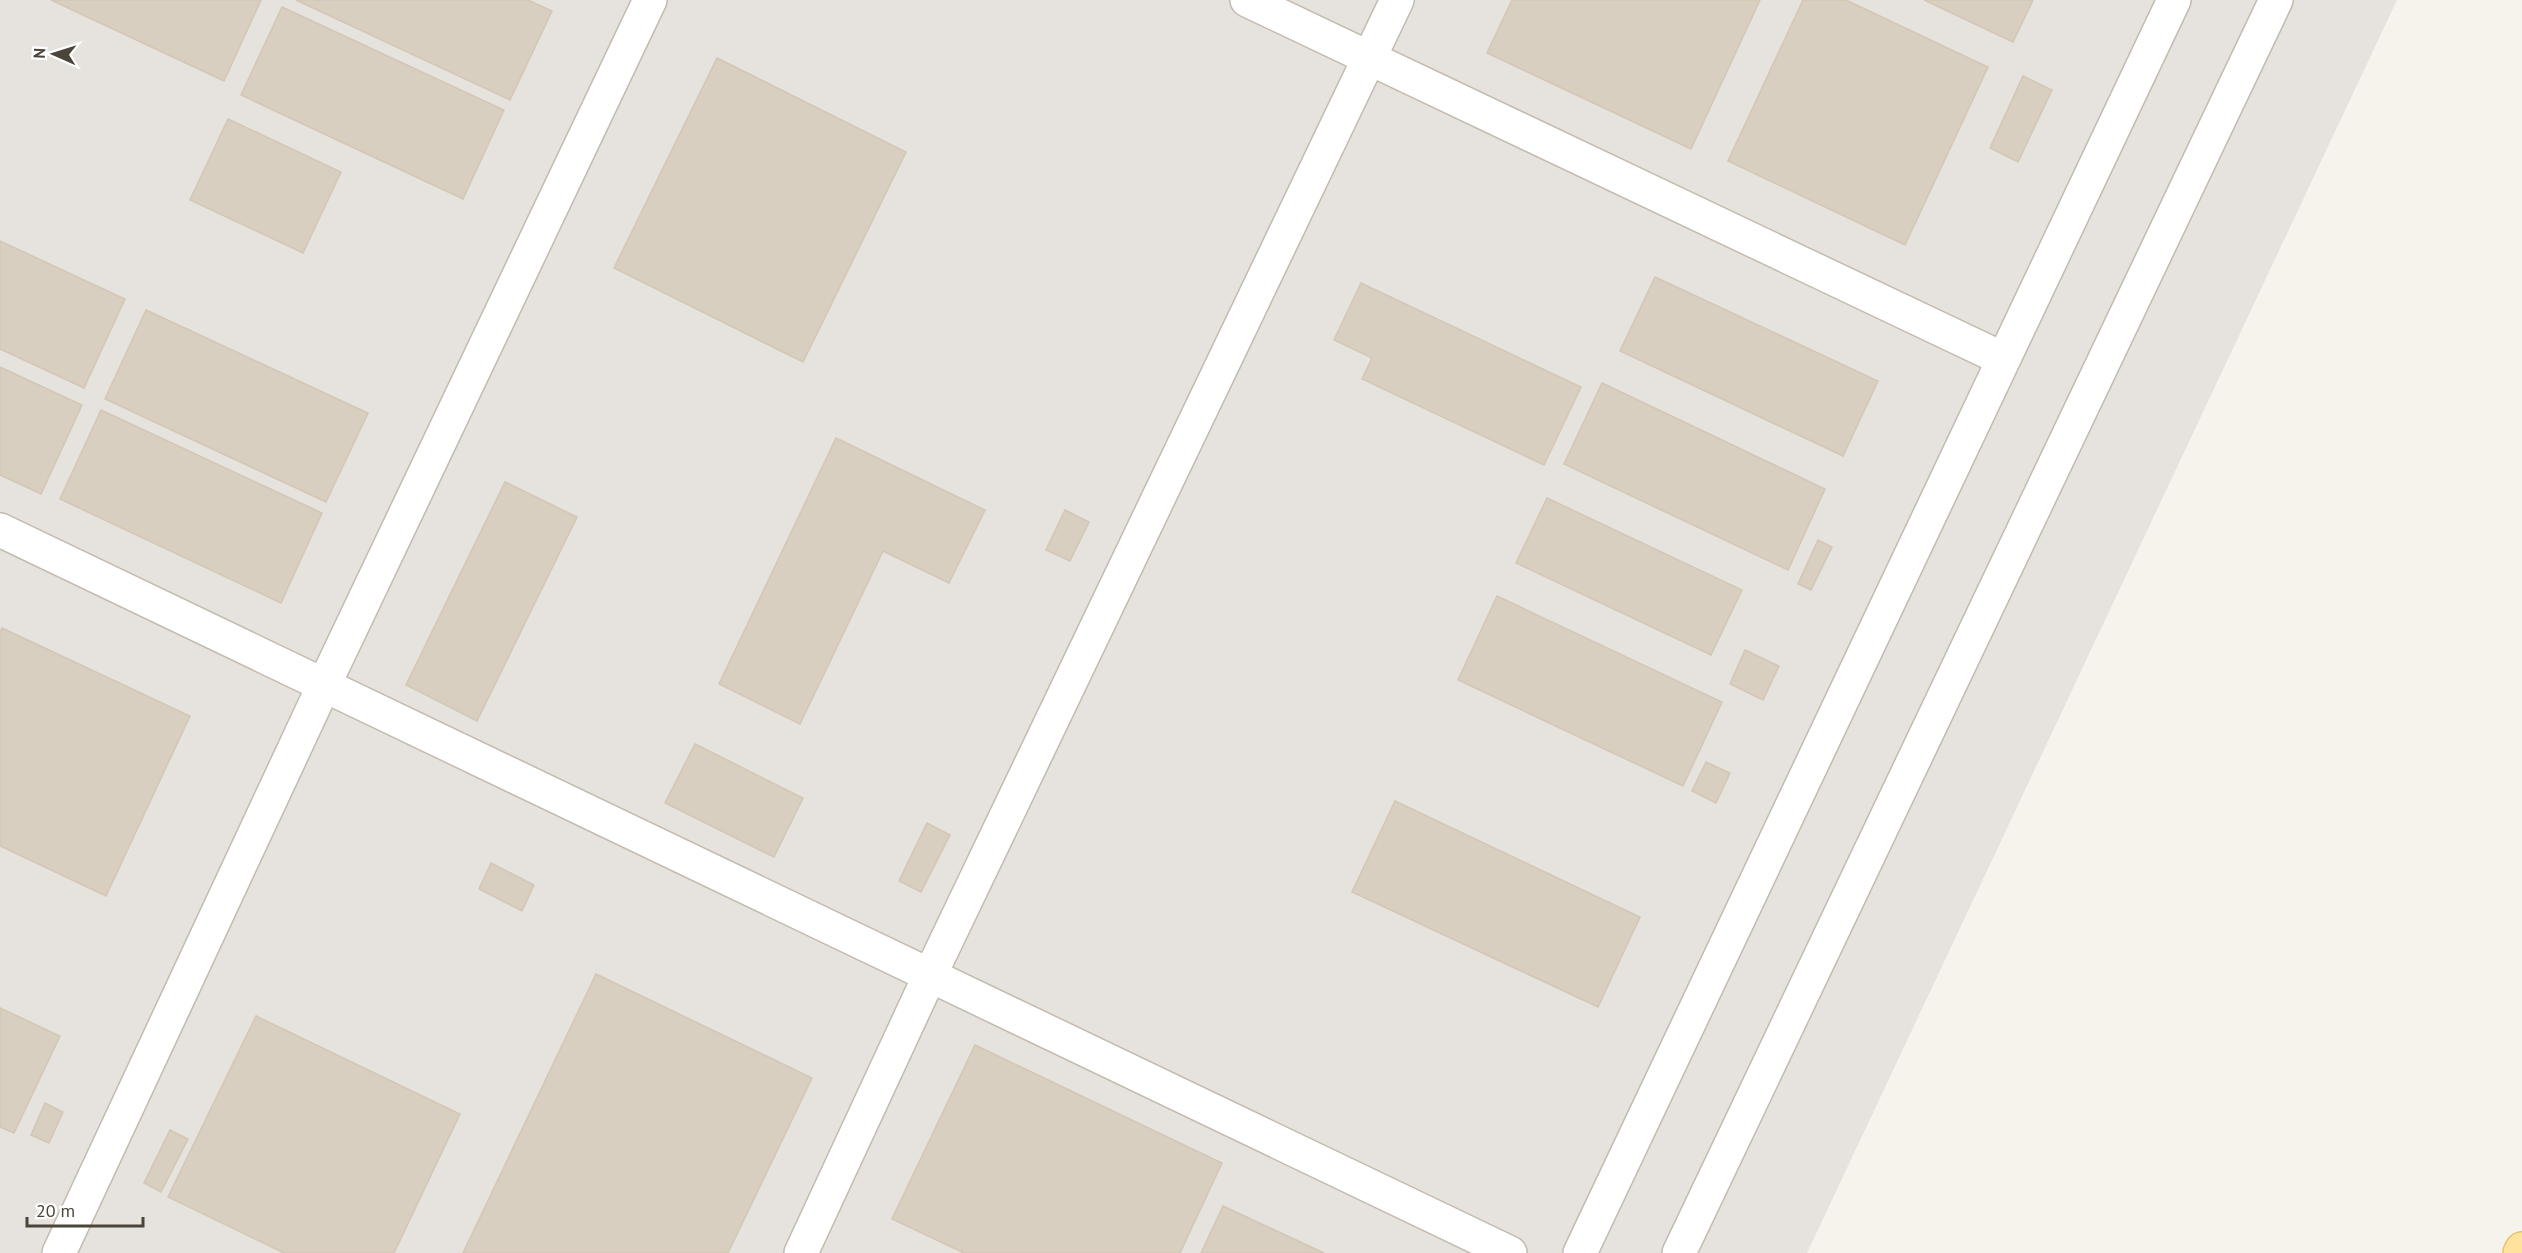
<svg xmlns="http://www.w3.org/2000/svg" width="2522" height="1253" font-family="'PT Sans',sans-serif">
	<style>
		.industrial { fill: #e6e2dd }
		.building { fill: #d8cfc1; stroke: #d3c7b4; stroke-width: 1.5 }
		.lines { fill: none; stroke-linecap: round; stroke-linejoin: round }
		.minor-casing { stroke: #c2bbae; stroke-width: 36 }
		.major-casing { stroke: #e6c16a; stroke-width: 36 }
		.minor { stroke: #fff; stroke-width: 33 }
		.major { stroke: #ffe39c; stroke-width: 33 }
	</style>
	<rect width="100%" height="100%" fill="#f6f3ec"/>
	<polygon class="industrial" points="0,0 2397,0 1807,1253 0,1253"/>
	<g class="building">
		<polygon points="51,0 261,0 224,81"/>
		<polygon points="296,0 528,0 552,11 510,100"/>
		<polygon points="1512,0 1760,0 1691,149 1487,53"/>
		<polygon points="1803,0 1846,0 1988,67 1905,245 1728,161"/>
		<polygon points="1924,0 2033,0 2013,42"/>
		<polygon points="282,7 504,110 463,199 241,95"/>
		<polygon points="717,58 906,152 803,362 614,268"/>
		<polygon points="2023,76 2052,90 2018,162 1990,148"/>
		<polygon points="228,119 341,172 303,253 190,200"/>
		<polygon points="0,241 125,299 84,388 0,349"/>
		<polygon points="1655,277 1878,381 1843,456 1620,351"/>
		<polygon points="1361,283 1581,387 1544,465 1362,379 1372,358 1334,340"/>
		<polygon points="146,310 368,413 326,502 105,399"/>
		<polygon points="0,367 82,405 41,494 0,475"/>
		<polygon points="1602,383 1825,489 1788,570 1564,464"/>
		<polygon points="101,410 322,513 281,603 60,499"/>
		<polygon points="836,438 985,510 949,583 883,551 800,724 719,684"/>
		<polygon points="505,482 577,517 477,721 406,685"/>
		<polygon points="1547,498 1742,590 1711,655 1516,563"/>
		<polygon points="1065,510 1089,522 1070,561 1046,550"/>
		<polygon points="1818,540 1832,547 1811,590 1798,584"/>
		<polygon points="1497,596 1722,702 1683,786 1458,680"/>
		<polygon points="2,628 190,716 106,896 0,846 0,632"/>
		<polygon points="1745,650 1779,666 1763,700 1730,684"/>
		<polygon points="695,744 803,798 774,857 665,803"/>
		<polygon points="1706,762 1730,773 1716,803 1692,791"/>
		<polygon points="1395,801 1640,917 1598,1007 1352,892"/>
		<polygon points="927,823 950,835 921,892 899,881"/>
		<polygon points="491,863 534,885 522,911 479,889"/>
		<polygon points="596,974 812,1078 728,1253 463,1253"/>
		<polygon points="0,1008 60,1036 14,1133 0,1127"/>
		<polygon points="256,1016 460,1114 394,1253 284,1253 168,1197"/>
		<polygon points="975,1045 1222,1163 1180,1253 964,1253 892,1219"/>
		<polygon points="45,1103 63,1112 49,1143 31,1135"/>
		<polygon points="170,1130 188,1139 161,1192 144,1183"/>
		<polygon points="1223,1206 1324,1253 1201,1253"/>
	</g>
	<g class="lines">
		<defs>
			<g id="minor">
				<polyline points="1247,0 2003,359"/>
				<polyline points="0,530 1510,1253"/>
				<polyline points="59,1253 324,685 650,0"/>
				<polyline points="801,1253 930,975 1397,0"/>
				<polyline points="1580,1253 2174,0"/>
				<polyline points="1679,1253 2276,0"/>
			</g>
			<polyline id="major" points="2520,1253 2522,1249"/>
		</defs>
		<use href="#minor" class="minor-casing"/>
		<use href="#major" class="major-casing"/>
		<use href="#minor" class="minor"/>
		<use href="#major" class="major"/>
	</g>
	<g transform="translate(54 54) rotate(273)" stroke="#ffffff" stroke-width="4.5" paint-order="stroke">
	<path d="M0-4.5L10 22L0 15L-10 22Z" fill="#4b4439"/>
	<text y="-9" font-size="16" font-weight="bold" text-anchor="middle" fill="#4b4439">N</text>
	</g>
	<path d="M27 1217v9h116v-9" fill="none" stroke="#4b4439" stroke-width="3"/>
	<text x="36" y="1217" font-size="18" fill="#4b4439" stroke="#ffffff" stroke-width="4.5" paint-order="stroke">20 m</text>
</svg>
